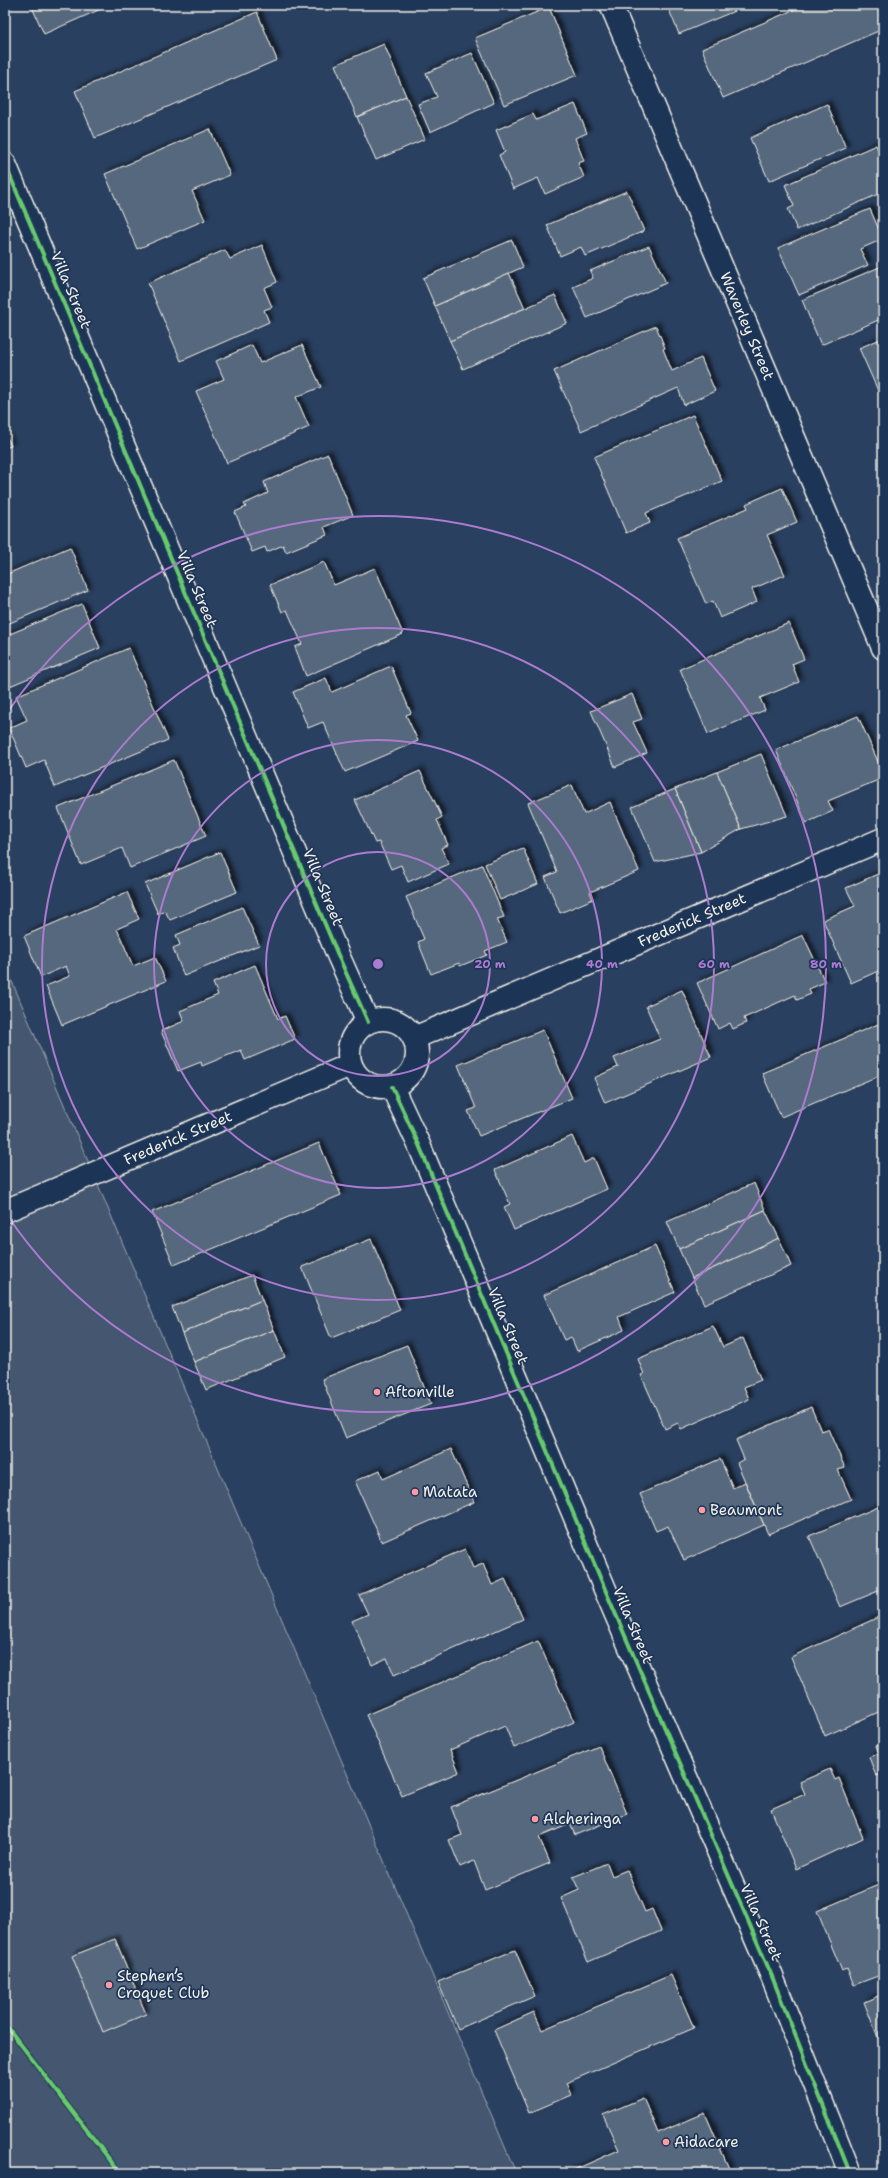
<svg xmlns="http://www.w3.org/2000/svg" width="888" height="2178" font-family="'Shantell Sans',sans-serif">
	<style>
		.green { fill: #445771; stroke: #9ca4ac }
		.building { fill: #56677d; stroke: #f4f1e8; filter: url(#shadow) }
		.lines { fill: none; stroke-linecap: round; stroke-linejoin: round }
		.minor-casing { stroke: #f4f1e8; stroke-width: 25 }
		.minor { stroke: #1d3557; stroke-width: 22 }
		.cycleway-casing { stroke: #1d3557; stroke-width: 6 }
		.cycleway { stroke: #67ca6e; stroke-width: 4 }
		.ring { fill: none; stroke: #ab7bcf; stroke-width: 2 }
		.poi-dot { fill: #ff9aa2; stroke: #1d3557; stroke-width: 1.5 }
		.labels { text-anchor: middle; stroke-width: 3.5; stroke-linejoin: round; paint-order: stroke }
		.street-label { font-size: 15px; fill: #f4f1e8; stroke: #1d3557 }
		.poi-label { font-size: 15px; fill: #f4f1e8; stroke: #1d3557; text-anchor: start }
		.centre { fill: #ab7bcf; stroke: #1d3557; stroke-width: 2 }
		.ring-label { font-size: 12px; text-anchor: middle; font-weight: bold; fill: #ab7bcf; stroke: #1d3557; stroke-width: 3.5; stroke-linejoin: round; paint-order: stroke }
	</style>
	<defs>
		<filter id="shadow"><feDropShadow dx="3.5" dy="-3.5" stdDeviation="2" flood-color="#0009"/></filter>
	</defs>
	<rect width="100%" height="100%" fill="#2a4060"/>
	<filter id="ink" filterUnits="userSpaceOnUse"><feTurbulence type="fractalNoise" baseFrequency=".025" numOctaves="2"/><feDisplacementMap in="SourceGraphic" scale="8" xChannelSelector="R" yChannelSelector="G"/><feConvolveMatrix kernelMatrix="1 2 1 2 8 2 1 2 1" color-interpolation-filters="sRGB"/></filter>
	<g filter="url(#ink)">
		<polygon class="green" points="5,965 516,2173 5,2173"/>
		<g class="building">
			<polygon points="31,5 110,5 44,34"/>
			<polygon points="667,5 749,5 679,34"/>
			<polygon points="805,5 883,5 883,29 723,98 702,49"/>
			<polygon points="549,7 577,75 504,105 475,38"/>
			<polygon points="257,12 277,60 95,138 75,91"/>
			<polygon points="384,44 406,96 357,117 335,65"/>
			<polygon points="472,53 494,103 430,132 418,104 437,97 426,73"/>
			<polygon points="406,96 425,139 376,160 357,117"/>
			<polygon points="575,104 587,133 575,138 584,161 578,163 584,177 545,194 538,178 513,189 499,155 505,152 496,130 533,114 536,120"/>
			<polygon points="827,104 846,148 769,181 750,138"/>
			<polygon points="210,129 230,175 192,191 205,220 137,249 105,174"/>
			<polygon points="876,145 883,161 883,192 797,230 788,209 794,206 785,185"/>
			<polygon points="627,191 644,231 585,256 581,247 560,256 547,225"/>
			<polygon points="870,209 883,239 860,249 868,265 799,295 778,248"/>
			<polygon points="512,240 523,267 435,306 423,278"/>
			<polygon points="262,245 277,282 264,288 272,307 264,310 269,322 181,361 148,283 225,250 230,259"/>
			<polygon points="649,246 666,283 587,318 573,287 593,278 590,271"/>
			<polygon points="882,266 883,318 821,345 802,300"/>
			<polygon points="509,273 525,308 450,341 435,306"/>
			<polygon points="555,295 567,323 463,369 450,341"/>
			<polygon points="656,326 665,348 663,349 672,371 701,358 715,391 684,405 678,388 581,431 554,371"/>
			<polygon points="883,338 883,402 859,348"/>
			<polygon points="252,345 260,363 302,345 321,387 296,397 309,427 227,463 196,391 224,379 216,361"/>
			<polygon points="693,415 722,481 646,513 650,523 626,533 594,457"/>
			<polygon points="5,433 11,446 5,448"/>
			<polygon points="328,454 353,515 324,527 327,535 286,552 283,545 267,552 265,547 252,552 235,512 246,507 244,504 268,493 264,482"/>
			<polygon points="782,488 797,522 767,535 785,575 752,589 757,602 720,618 713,601 706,604 677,538 748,508 746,504"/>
			<polygon points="70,547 88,590 5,625 5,575"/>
			<polygon points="324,562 334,585 375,568 403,634 306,676 295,647 302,644 287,610 282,612 270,585"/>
			<polygon points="82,604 100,648 5,688 5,636"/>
			<polygon points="789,623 804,659 792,664 799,682 760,698 765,710 708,734 680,669"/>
			<polygon points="129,648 168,740 55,787 44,760 26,768 9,728 27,720 16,696"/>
			<polygon points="391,666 411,713 406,715 418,741 345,772 323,722 308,728 293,692 326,678 332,692"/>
			<polygon points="632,694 642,719 633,722 647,753 615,767 591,711"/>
			<polygon points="858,716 883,773 883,778 828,801 833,811 806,823 776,750"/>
			<polygon points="761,754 787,816 741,829 717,772"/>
			<polygon points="174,760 206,836 130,868 122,848 81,865 58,808"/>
			<polygon points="420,771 442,817 437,820 448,845 441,848 449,864 408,882 401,865 391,869 379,842 375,843 355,800"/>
			<polygon points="717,772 741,829 701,852 675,789"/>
			<polygon points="572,785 584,814 610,802 639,871 590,892 593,899 560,913 545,877 557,872 528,803"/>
			<polygon points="675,789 701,852 655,862 632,807"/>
			<polygon points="523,848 538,884 500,900 485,864"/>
			<polygon points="220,852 237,892 170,920 165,911 158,914 145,884"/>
			<polygon points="482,865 504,917 497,919 507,942 485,951 487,955 460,966 459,963 431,974 418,942 424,939 406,897"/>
			<polygon points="880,873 883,880 883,969 851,983 823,920 855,906 846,888"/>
			<polygon points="127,892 139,919 117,929 133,966 155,957 166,981 62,1025 46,986 70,976 66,966 41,977 24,936"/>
			<polygon points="242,907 259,945 184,976 173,948 180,945 176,935"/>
			<polygon points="803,935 825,982 809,989 811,994 797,1000 795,995 744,1018 746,1023 733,1029 730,1023 718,1029 697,983"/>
			<polygon points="255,965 278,1019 285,1016 295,1039 245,1060 241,1050 202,1066 201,1062 178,1071 161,1031 184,1021 180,1011 218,995 213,983"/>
			<polygon points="682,990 711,1057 605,1103 594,1078 618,1067 614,1058 660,1039 646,1006"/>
			<polygon points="883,1022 883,1074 781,1117 762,1073"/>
			<polygon points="543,1030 572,1098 479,1136 468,1111 476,1108 458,1065"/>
			<polygon points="572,1136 584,1163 594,1158 607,1189 514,1230 504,1207 510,1204 495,1170"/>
			<polygon points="319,1143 341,1195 174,1265 152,1212"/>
			<polygon points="754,1183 765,1210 679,1249 667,1222"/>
			<polygon points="765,1210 779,1238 692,1278 679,1249"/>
			<polygon points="779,1238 791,1266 704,1304 692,1278"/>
			<polygon points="371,1239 400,1310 331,1338 302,1267"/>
			<polygon points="655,1246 675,1292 619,1317 624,1330 577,1351 571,1337 564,1340 544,1295"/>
			<polygon points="252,1275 262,1300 182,1333 172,1307"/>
			<polygon points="262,1300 274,1330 194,1362 182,1333"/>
			<polygon points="713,1326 723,1347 743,1338 761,1380 744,1387 749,1399 681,1429 678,1423 665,1429 641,1375 644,1374 638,1359"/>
			<polygon points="274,1330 285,1357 206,1390 194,1362"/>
			<polygon points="407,1345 431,1404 346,1438 322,1379"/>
			<polygon points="811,1407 821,1431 828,1429 845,1468 838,1470 851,1499 768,1534 737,1463 744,1459 736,1440"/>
			<polygon points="451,1449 474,1502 382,1542 355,1481 380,1470 383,1479"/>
			<polygon points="720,1459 733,1488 745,1482 764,1525 684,1560 668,1526 656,1531 640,1494"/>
			<polygon points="883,1505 883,1589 840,1607 809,1536"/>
			<polygon points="465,1549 473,1568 483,1564 492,1585 505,1579 523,1619 394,1675 387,1658 372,1665 352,1621 368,1614 359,1595"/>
			<polygon points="883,1615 883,1710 825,1736 791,1657"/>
			<polygon points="538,1641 574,1722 514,1748 505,1726 450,1750 459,1772 402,1796 366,1715"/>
			<polygon points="883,1744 883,1774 876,1776 869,1757 879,1753 876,1746"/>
			<polygon points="599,1746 627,1814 575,1835 570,1824 539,1837 550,1863 485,1890 474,1861 460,1867 449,1840 462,1835 451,1807"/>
			<polygon points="830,1769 835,1780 839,1778 863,1838 796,1869 771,1809 805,1794 800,1782"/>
			<polygon points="607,1863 612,1876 627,1870 645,1912 652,1909 661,1931 588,1962 561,1898 579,1890 573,1877"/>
			<polygon points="883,1883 883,1974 854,1985 847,1968 842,1971 817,1911"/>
			<polygon points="115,1939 146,2014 103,2032 72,1956"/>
			<polygon points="515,1950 535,1996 458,2029 438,1982"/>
			<polygon points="671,1975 694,2028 566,2083 571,2095 529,2113 494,2030 534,2012 542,2030"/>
			<polygon points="883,1994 883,2050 864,2002"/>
			<polygon points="643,2098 658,2133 705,2113 730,2171 725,2173 567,2173 619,2150 603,2115"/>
		</g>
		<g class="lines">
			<defs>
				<g id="minor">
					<polyline points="611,5 883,648"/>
					<polyline points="5,164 338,955 368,1022"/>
					<circle cx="383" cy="1053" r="34"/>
					<polyline points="414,1038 883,839"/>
					<polyline points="392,1087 419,1145 607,1594 771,1974 850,2173"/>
					<polyline points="5,1211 350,1065"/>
				</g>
			</defs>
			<use href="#minor" class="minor-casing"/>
			<use href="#minor" class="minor"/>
			<defs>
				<g id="cycleway">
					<polyline points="5,164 338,955 368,1022"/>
					<polyline points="392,1087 419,1145 607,1594 771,1974 850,2173"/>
					<polyline points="5,2024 120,2173"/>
				</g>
			</defs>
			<use href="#cycleway" class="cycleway-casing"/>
			<use href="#cycleway" class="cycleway"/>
		</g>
	</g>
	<g class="ring">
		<circle cx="378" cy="964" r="112"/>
		<circle cx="378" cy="964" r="224"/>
		<circle cx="378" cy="964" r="336"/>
		<path d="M7 713A448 448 0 1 1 7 1215"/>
	</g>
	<g class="poi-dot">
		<circle cx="377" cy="1392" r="4"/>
		<circle cx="415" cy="1492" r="4"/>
		<circle cx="702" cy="1510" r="4"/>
		<circle cx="535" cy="1819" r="4"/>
		<circle cx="109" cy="1985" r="4"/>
		<circle cx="666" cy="2142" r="4"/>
	</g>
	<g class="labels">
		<g class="street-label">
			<text transform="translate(71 290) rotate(67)" y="5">Villa Street</text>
			<text transform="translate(747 326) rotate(67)" y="5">Waverley Street</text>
			<text transform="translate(197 589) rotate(67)" y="5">Villa Street</text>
			<text transform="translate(323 887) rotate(67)" y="5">Villa Street</text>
			<text transform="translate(692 920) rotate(-23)" y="5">Frederick Street</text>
			<text transform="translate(178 1138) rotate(-23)" y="5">Frederick Street</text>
			<text transform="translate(508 1326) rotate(67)" y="5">Villa Street</text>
			<text transform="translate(633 1625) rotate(67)" y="5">Villa Street</text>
			<text transform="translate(761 1922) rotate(66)" y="5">Villa Street</text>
		</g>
		<g class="poi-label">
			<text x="385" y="1397">Aftonville</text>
			<text x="423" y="1497">Matata</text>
			<text x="710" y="1515">Beaumont</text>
			<text x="543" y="1824">Alcheringa</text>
			<text x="117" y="1981">Stephen’s<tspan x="117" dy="17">Croquet Club</tspan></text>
			<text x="674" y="2147">Aidacare</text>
		</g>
	</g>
	<circle cx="378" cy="964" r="6" class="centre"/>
	<g class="ring-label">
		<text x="490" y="968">20 m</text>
		<text x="602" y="968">40 m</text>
		<text x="714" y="968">60 m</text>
		<text x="826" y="968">80 m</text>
	</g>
	<rect width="888" height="2178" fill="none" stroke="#1d3557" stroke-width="20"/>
	<rect x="10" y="10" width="868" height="2158" fill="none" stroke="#f4f1e8" stroke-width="1.5" filter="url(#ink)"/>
</svg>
